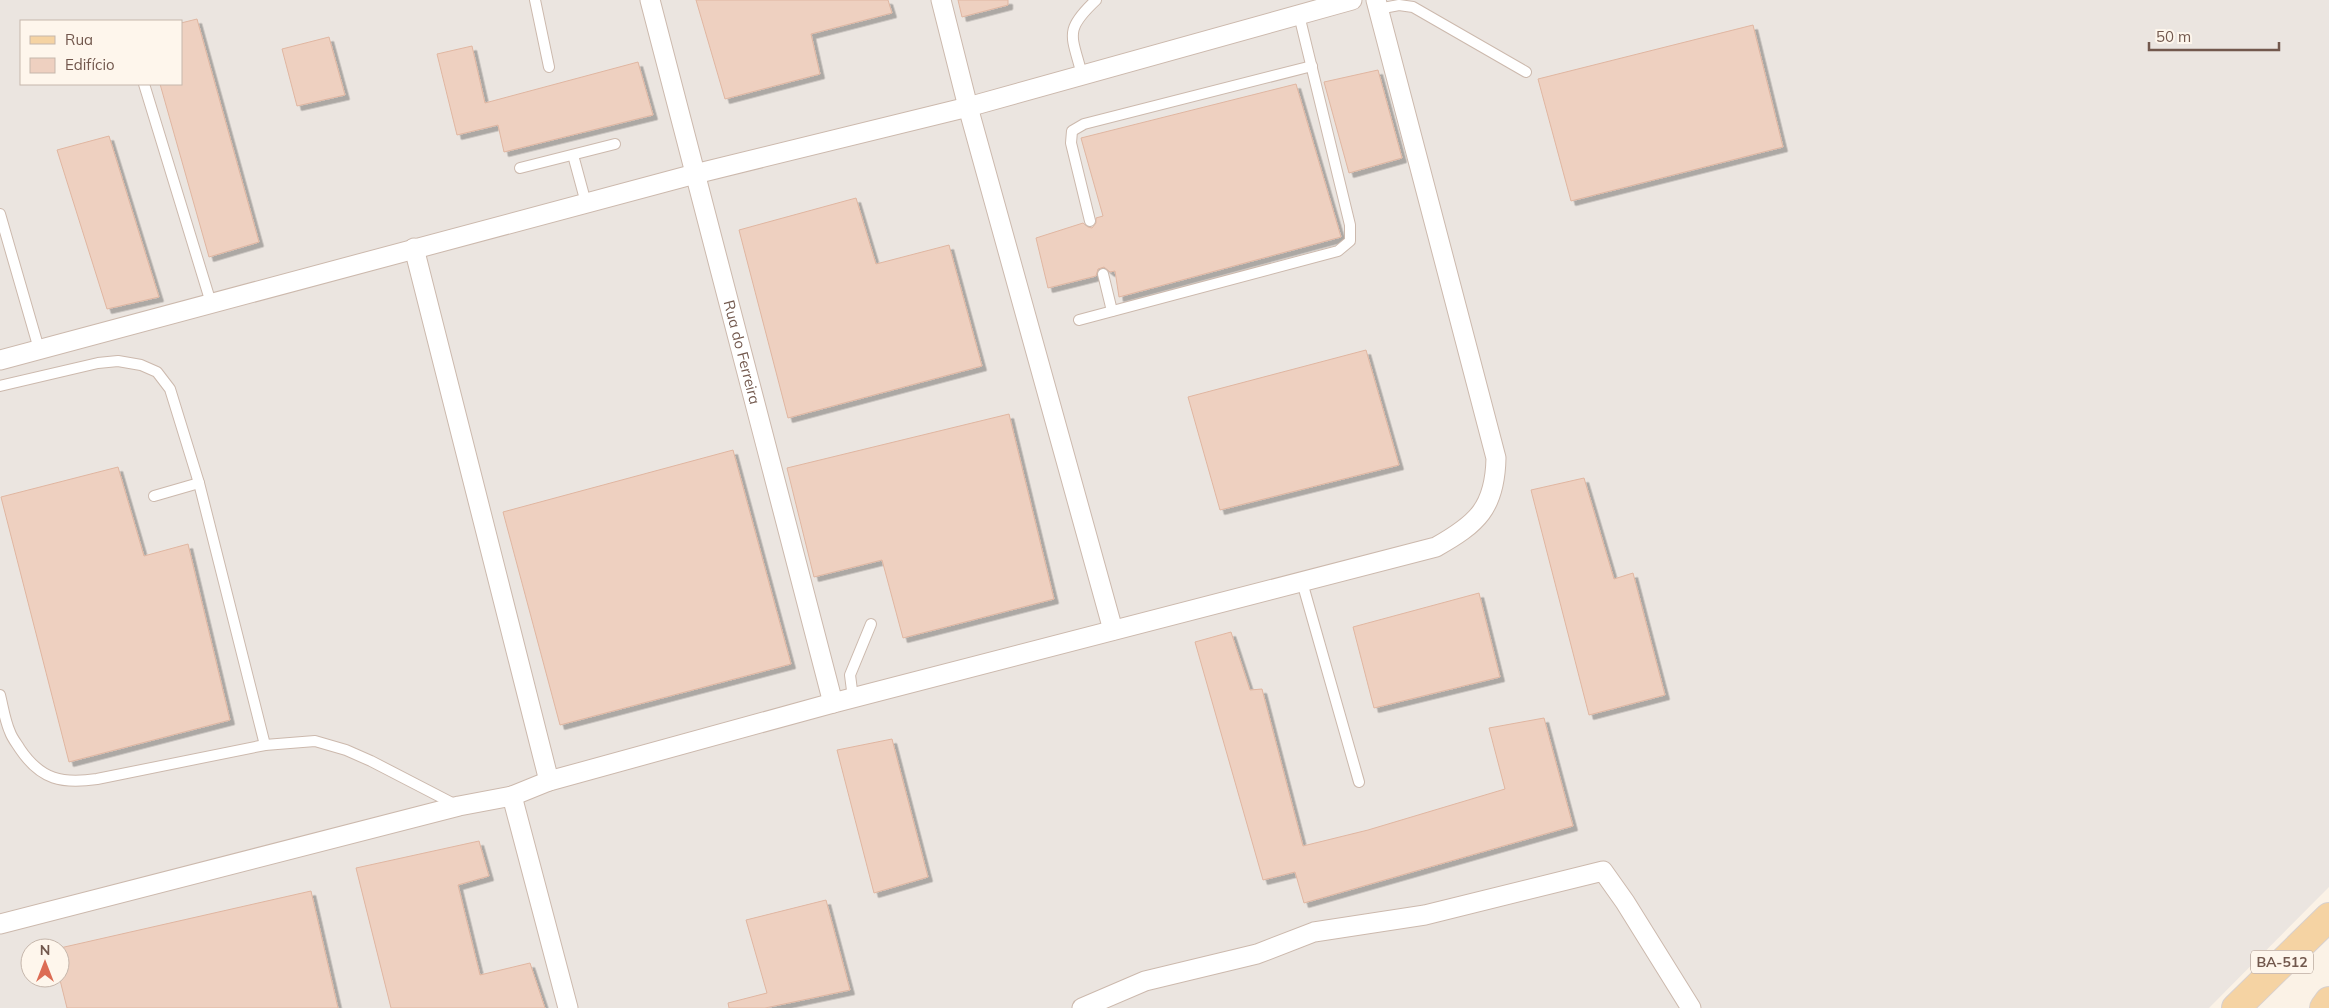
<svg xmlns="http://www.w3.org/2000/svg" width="2329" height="1008" font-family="Mulish,sans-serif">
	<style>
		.industrial { fill: #ebe5e0; fill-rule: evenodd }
		.building { fill: #eed0c0; stroke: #e0b6a1; filter: url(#shadow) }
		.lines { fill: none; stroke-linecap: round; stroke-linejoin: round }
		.service-casing { stroke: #ccb9ad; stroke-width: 12 }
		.minor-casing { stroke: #ccb9ad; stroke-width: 21 }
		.primary-casing { stroke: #d8d0cd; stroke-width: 30 }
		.service { stroke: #fff; stroke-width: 10 }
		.minor { stroke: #fff; stroke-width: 19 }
		.primary { stroke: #f5d3a3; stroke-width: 28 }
		.labels { text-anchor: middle; stroke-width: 5; stroke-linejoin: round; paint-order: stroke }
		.shield { fill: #fef6ec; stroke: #9c877d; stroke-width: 1 }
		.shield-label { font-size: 14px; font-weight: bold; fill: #72584d }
		.street-label { font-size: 15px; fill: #72584d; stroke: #fef6ec }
	</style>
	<defs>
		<filter id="shadow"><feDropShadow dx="4.5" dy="4.5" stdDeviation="0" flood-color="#0004"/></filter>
	</defs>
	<rect width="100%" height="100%" fill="#fbf2e6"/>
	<path class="industrial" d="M0,0H2329V887L2209,1008H0ZM21,21H181V84H21ZM30,948H60V978H30Z"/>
	<g class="building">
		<polygon points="696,0 888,0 892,13 811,34 820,74 725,99"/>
		<polygon points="958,0 1008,0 1008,5 962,17"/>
		<polygon points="197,19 259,242 209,257 160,84 181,84 181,23"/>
		<polygon points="1753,25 1783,147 1571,201 1538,79"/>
		<polygon points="329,37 345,95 297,106 282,49"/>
		<polygon points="472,46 485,103 638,62 653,115 504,152 498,125 457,135 437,54"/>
		<polygon points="1378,70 1402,158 1349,173 1324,82"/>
		<polygon points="1296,84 1341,237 1119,297 1115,271 1110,272 1104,267 1098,269 1096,276 1048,288 1036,238 1083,223 1088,227 1092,228 1096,223 1096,218 1103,216 1081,138"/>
		<polygon points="109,136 159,297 107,309 57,150"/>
		<polygon points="856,198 876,264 949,245 982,366 788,418 739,230"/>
		<polygon points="1366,350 1399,465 1220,510 1188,397"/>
		<polygon points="1009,414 1054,599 903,638 882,560 814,577 787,468"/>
		<polygon points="733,450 791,664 560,725 503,512"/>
		<polygon points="118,467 144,556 188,544 230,720 69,762 1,497"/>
		<polygon points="1584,478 1614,579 1633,573 1665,695 1589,715 1531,490"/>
		<polygon points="1479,593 1500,677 1374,708 1353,627"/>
		<polygon points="1231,632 1250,690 1262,689 1303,846 1368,830 1505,789 1489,728 1544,718 1573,826 1304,903 1295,872 1263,880 1195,642"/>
		<polygon points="892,739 928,877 874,893 837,750"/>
		<polygon points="479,841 489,876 458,885 480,975 530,963 545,1008 391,1008 356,868"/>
		<polygon points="311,891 338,1008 67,1008 60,980 60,948"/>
		<polygon points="826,900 850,990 765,1008 729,1008 728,1003 767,993 746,920"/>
	</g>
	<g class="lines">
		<defs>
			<g id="service">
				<polyline points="535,0 549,67"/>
				<polyline points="1378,9 1399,5 1413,7 1526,72"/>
				<path d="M1082,75C1072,35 1063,31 1096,0"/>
				<polyline points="144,84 211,303"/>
				<polyline points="573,155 586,203"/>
				<polyline points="520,168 615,144"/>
				<polyline points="0,214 39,349"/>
				<polyline points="1090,221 1071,143 1072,131 1084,124 1312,66"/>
				<polyline points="1103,274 1112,311"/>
				<polyline points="1079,320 1338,251 1350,241 1350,225 1299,15"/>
				<polyline points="0,386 98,363 118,361 141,365 157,372 170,389 199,483 265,745"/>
				<polyline points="154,496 199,483"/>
				<polyline points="1302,582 1359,782"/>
				<path d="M0,695C3,707 5,721 10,732C12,738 17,744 20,749C41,780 62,784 97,779L265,745L315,741L346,750L371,761L458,806"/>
				<polyline points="853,698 850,675 871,624"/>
			</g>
			<g id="minor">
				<path id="s1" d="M650,0L833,703"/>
				<polyline points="941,0 968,107 1113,630"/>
				<polyline points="414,248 549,781"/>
				<polyline points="0,360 695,174 968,107 1352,0"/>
				<polyline points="512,796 568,1008"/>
				<path d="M0,924L459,806L512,796L549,781L833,703L1436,547C1477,524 1495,508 1496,458L1376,0"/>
				<polyline points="1082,1008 1145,981 1257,954 1314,932 1425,915 1603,871 1625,902 1691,1008"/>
			</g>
			<g id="primary">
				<polyline points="2236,1008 2329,917"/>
				<polyline points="2324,1008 2329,1001"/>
			</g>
		</defs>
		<use href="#service" class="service-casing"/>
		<use href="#minor" class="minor-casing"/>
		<use href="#primary" class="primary-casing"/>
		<use href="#service" class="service"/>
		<use href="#minor" class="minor"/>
		<use href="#primary" class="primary"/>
	</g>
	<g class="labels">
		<rect class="shield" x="2251" y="950.5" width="62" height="23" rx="4"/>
		<g class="shield-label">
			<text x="2282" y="967">BA-512</text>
		</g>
		<g class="street-label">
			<text dy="5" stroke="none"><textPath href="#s1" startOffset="364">Rua do Ferreira</textPath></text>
		</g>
	</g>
	<rect x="20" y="20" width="162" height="65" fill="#fef6ec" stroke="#c6b7ac"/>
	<rect x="30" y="36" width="25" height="8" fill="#f5d3a3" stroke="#c6b7ac"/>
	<text x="65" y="45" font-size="15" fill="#72584d">Rua</text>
	<rect x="30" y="58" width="25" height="15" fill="#eed0c0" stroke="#c6b7ac"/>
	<text x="65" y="70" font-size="15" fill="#72584d">Edifício</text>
	<g transform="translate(45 963)"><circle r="24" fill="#fef6ec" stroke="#c6b7ac"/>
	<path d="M0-4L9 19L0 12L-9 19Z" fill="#dc6c54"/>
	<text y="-8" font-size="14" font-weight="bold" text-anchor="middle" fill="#72584d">N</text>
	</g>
	<path d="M2149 42v8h130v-8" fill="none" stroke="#72584d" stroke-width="2.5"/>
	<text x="2156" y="42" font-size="15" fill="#72584d" stroke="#fef6ec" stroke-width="4" paint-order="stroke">50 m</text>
</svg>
